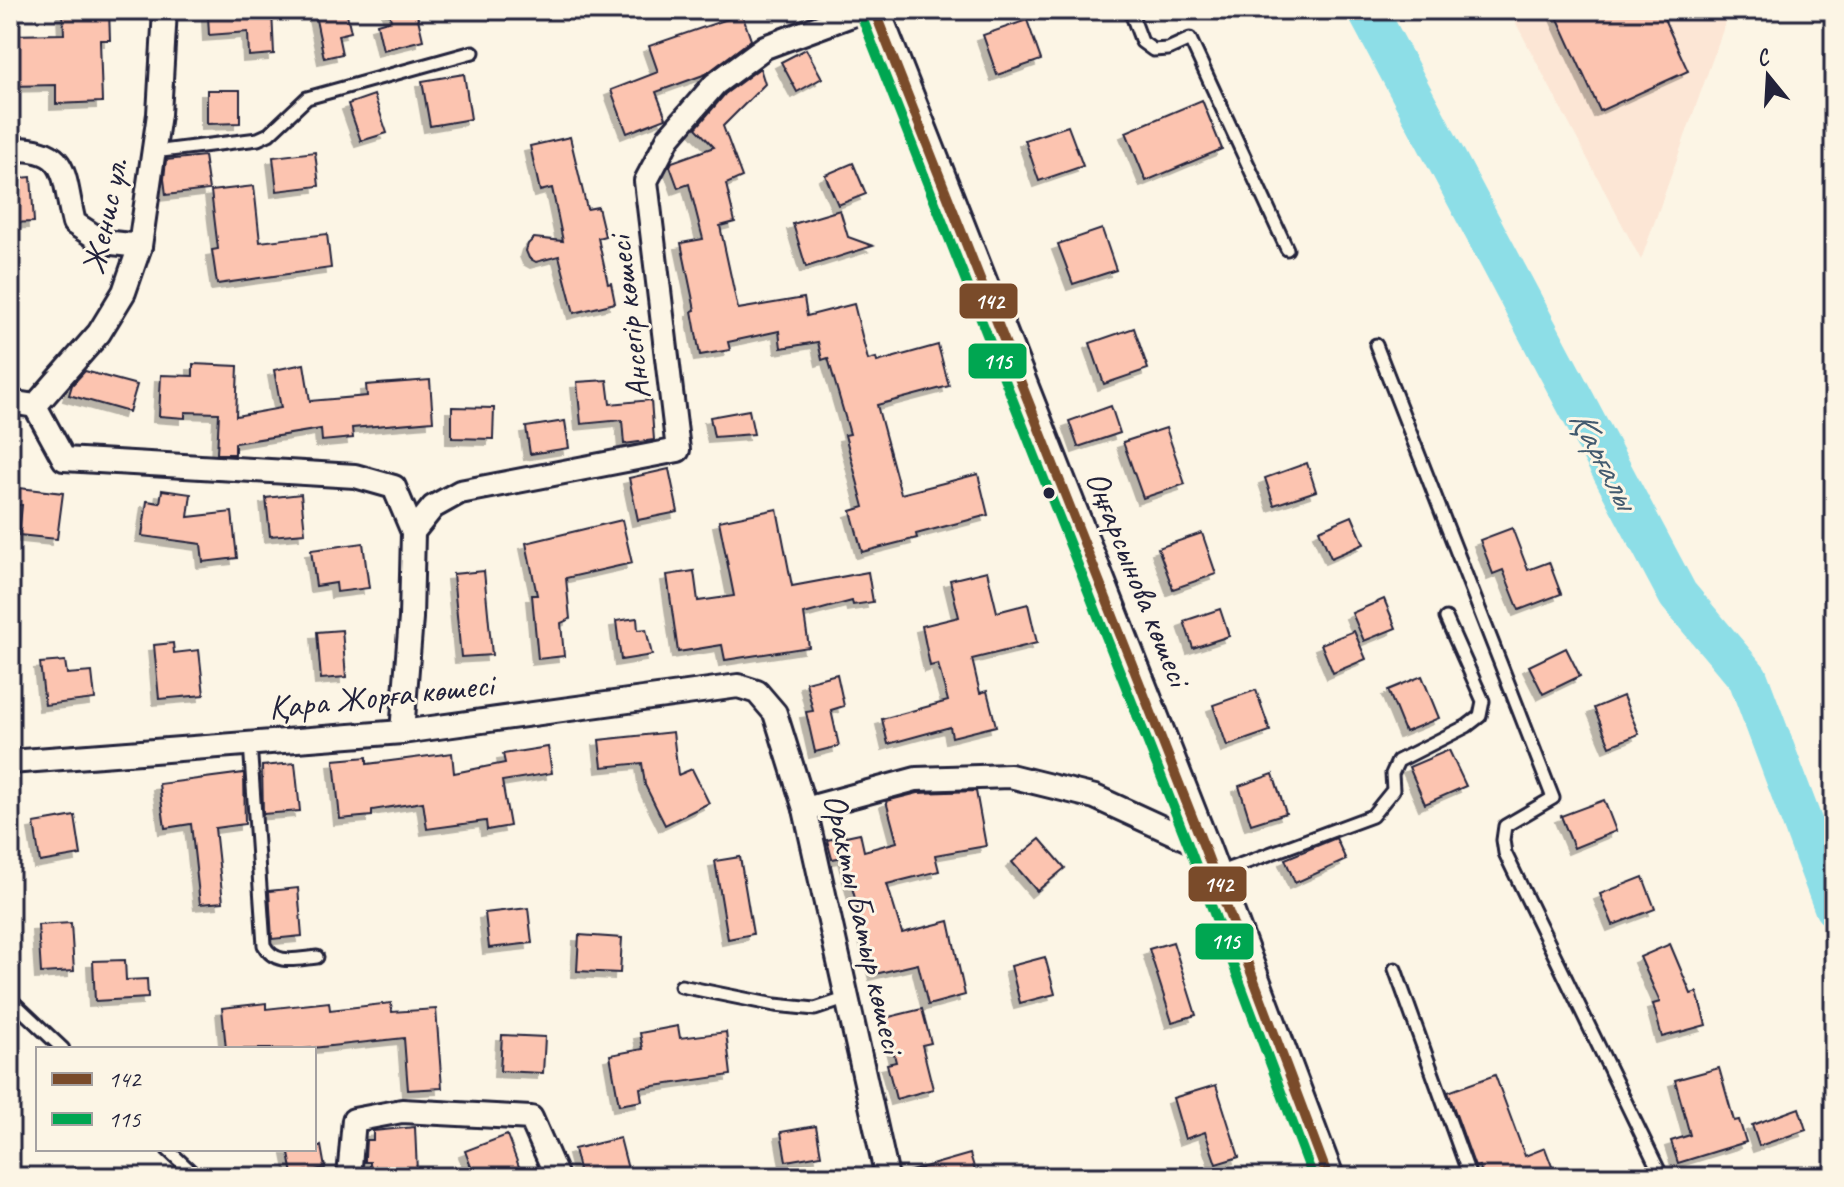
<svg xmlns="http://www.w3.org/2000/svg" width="1844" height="1187" font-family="Caveat,sans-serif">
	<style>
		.built { fill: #fce6d5 }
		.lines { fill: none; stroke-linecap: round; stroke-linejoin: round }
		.river { stroke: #8ddee7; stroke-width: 40 }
		.building { fill: #fcc4b0; stroke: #22223b; stroke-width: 2; filter: url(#shadow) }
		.lane-casing { stroke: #22223b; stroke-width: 17 }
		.street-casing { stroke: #22223b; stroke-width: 28 }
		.secondary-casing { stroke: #22223b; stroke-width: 36 }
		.lane { stroke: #fcf5e5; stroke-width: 11 }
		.street { stroke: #fcf5e5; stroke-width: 22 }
		.secondary { stroke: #fcf5e5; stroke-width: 30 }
		.bus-1-casing { stroke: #fcf5e5; stroke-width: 16 }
		.bus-2-casing { stroke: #fcf5e5; stroke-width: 16 }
		.bus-1 { stroke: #7a4b2a; stroke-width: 10 }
		.bus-2 { stroke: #00a651; stroke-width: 10 }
		.bus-dot { fill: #22223b; stroke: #fcf5e5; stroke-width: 3 }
		.labels { text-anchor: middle; stroke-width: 6; stroke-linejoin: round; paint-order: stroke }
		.street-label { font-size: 34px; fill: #22223b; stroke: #fcf5e5 }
		.water-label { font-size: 36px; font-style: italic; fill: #425a6f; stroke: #fcf5e5 }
		.line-badge { stroke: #fcf5e5; stroke-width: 3 }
		.badge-label { font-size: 22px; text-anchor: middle; font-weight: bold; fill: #fff }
	</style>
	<defs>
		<filter id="shadow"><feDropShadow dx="-6" dy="6" stdDeviation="0" flood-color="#0004"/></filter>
	</defs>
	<rect width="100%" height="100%" fill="#fcf5e5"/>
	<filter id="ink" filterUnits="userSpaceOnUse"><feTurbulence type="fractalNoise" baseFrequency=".0125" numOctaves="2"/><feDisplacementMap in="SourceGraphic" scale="16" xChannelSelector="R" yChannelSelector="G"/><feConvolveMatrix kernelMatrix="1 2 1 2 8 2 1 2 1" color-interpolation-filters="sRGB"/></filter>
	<g filter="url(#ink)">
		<polygon class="built" points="1509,10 1730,10 1641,260"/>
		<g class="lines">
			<polyline class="river" points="1367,10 1678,595 1748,678 1834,907"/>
		</g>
		<g class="building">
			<polygon points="63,10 109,10 110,40 100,40 102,102 56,104 56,85 10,86 10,35 64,34"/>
			<polygon points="314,10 346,10 351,32 338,35 342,54 324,58"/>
			<polygon points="388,10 416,10 423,40 383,50 377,24 391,20"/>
			<polygon points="1554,10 1660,10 1688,71 1600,111"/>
			<polygon points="272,11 274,54 249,56 248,32 209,35 208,15"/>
			<polygon points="742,14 751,40 706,74 656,92 666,118 627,133 611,90 658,72 649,46"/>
			<polygon points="1027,20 1041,60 997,75 983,35"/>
			<polygon points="806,49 822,78 797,92 781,62"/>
			<polygon points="760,68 765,84 723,126 742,177 726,184 735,222 720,226 738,309 804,298 807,316 854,304 868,360 876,358 877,362 938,345 949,386 877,405 901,494 978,474 988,515 916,534 917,538 862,552 851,511 864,507 845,435 850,434 828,358 822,360 818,342 781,348 779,331 728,342 730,350 700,355 692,311 695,310 681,243 703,239 689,184 678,188 670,166 672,162 714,147 696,128 725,94"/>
			<polygon points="464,74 471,119 430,126 422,81"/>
			<polygon points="207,90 240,90 240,123 207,124"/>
			<polygon points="374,95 387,133 361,141 348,104"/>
			<polygon points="1202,100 1222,149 1146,181 1126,132"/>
			<polygon points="1068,126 1083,166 1039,181 1025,140"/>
			<polygon points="570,137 587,209 598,207 605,236 598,238 608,284 611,283 615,303 574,313 559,256 536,262 529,258 526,251 528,244 534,238 563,241 552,188 540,191 530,146"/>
			<polygon points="315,152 319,186 277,191 273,157"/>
			<polygon points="204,156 209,190 166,195 164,179 166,160"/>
			<polygon points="853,163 866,194 838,205 825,175"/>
			<polygon points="31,177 34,222 10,223 10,179"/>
			<polygon points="254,186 260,242 327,234 331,268 217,284 212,250 218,249 211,191"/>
			<polygon points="840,210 848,237 873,246 806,267 793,224"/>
			<polygon points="1102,229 1116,270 1073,284 1058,244"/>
			<polygon points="1134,328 1148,369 1104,384 1090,343"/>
			<polygon points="193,364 238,366 236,416 281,408 274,370 304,364 310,401 367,396 366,385 430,380 433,421 352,428 353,438 322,441 321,429 235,443 235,454 217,454 219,413 185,412 185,418 159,416 161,375 193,376"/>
			<polygon points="85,371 137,385 129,412 69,395 72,385"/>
			<polygon points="607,380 610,404 651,400 654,440 624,444 622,420 581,424 577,382"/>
			<polygon points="1111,406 1120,433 1078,447 1069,421"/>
			<polygon points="452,407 494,408 493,439 452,438"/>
			<polygon points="749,410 754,434 714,437 710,417"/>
			<polygon points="565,421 569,448 530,454 526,427"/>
			<polygon points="1166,428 1185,484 1143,498 1123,442"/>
			<polygon points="1307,463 1316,491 1274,505 1265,478"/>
			<polygon points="669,469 678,512 638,520 629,478"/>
			<polygon points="10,487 63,493 57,539 19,535 22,505 10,505"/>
			<polygon points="162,490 191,494 188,517 232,512 237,558 203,562 201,544 142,536 147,501 160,503"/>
			<polygon points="301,494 305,533 270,536 266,498"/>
			<polygon points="777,509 792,586 868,572 873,602 853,605 852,601 804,614 809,647 725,660 722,645 678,652 667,575 694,571 698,601 734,596 719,521"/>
			<polygon points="1352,516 1364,544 1331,558 1319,530"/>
			<polygon points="622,520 632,563 566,578 570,619 561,623 564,656 538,659 532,595 537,595 526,543"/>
			<polygon points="1512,528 1528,570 1549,562 1561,594 1519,610 1503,570 1493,574 1480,540"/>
			<polygon points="1202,533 1216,574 1173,589 1158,548"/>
			<polygon points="363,543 369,588 337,592 336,583 316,586 311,550"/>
			<polygon points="484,571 492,655 461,657 453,574"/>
			<polygon points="987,571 997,612 1028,604 1037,643 972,659 980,693 987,691 996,726 952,737 950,727 888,744 882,719 948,701 938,664 930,666 922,626 959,617 950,580"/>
			<polygon points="1384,599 1396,628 1364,641 1352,613"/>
			<polygon points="1220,609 1229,636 1193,648 1184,621"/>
			<polygon points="637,618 638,630 646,629 652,655 621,660 616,621"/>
			<polygon points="342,630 346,677 321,679 317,632"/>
			<polygon points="1354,631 1366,659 1333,673 1321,644"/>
			<polygon points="173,643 174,653 199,650 204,695 159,699 154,645"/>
			<polygon points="1566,648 1580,676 1543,694 1529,666"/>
			<polygon points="65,661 67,674 92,672 95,699 45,705 40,663"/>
			<polygon points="837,674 844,706 831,710 839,746 815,752 806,712 813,711 806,682"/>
			<polygon points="1422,676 1439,718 1405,732 1388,690"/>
			<polygon points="1256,690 1270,731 1227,746 1213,705"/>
			<polygon points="1623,696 1639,734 1610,746 1594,708"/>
			<polygon points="673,732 678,775 692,769 709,803 665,825 645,785 642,763 602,767 599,740"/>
			<polygon points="548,747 552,773 502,781 510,826 487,830 486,821 427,829 423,802 372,810 372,816 340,819 334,760 367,757 367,764 452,753 454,773 505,763 503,754"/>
			<polygon points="1449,750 1466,786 1425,804 1409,767"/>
			<polygon points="295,763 300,811 263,814 262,766"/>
			<polygon points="244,773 245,824 215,828 223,902 200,904 191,824 165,828 159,784"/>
			<polygon points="1273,774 1286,813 1251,824 1239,786"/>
			<polygon points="976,791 986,846 935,855 939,871 887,884 902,933 949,921 965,995 928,1005 918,964 875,974 844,857 832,859 827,840 860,833 864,851 897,842 886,801 918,793"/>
			<polygon points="1604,800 1616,831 1574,848 1561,816"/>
			<polygon points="75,816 81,855 40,862 34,823"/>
			<polygon points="1336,838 1346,860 1295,883 1285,859"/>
			<polygon points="1040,839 1065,868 1037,891 1012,862"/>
			<polygon points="740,857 753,934 728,939 715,861"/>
			<polygon points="1643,877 1655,909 1613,925 1600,894"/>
			<polygon points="298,888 302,936 272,939 269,891"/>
			<polygon points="528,908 532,943 489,948 485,913"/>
			<polygon points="71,923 74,971 41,973 38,925"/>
			<polygon points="579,935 622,938 620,973 577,971"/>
			<polygon points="1173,942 1196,1015 1172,1022 1149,949"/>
			<polygon points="1670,944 1691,994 1697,992 1706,1025 1662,1037 1653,1004 1660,1002 1640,957"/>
			<polygon points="1045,957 1055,994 1020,1003 1011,966"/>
			<polygon points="125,960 126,980 147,979 148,998 95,1001 93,961"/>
			<polygon points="329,1002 330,1010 391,1003 392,1012 436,1009 442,1088 408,1090 404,1038 303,1049 226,1049 222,1008 266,1003 266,1009"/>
			<polygon points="922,1009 931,1043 922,1045 933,1089 896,1099 887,1064 896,1062 885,1018"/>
			<polygon points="678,1026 680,1038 726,1032 731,1075 640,1088 642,1101 619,1105 610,1055 643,1049 640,1033"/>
			<polygon points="502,1035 545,1037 543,1073 500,1071"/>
			<polygon points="1719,1068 1734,1121 1739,1120 1746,1142 1678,1163 1671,1141 1690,1135 1675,1080"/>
			<polygon points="1495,1075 1525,1156 1545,1148 1556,1177 1484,1177 1479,1166 1475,1167 1448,1092"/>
			<polygon points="1216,1085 1239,1157 1216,1164 1205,1132 1185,1139 1173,1098"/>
			<polygon points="1799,1108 1806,1130 1759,1146 1752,1125"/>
			<polygon points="816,1126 821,1155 786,1161 781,1132"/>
			<polygon points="415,1127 417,1172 370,1173 370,1162 365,1162 365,1157 366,1140 373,1140 373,1131"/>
			<polygon points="507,1135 521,1172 509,1177 475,1177 465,1151"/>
			<polygon points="620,1138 630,1177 581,1177 574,1149"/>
			<polygon points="321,1146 325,1168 293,1174 288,1149 314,1149"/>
			<polygon points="970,1154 977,1177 908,1177 907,1172"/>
		</g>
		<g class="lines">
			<defs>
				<g id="lane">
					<polyline points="1130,10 1142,42 1153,50 1168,49 1190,39 1287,249"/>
					<polyline points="154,152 258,139 269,134 307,98 473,52"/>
					<polyline points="1376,345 1553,798 1505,826 1503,840 1505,853 1662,1177"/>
					<path d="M250,743L264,945C275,966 296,959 317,957"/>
					<polyline points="1215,874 1372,816 1393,790 1392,774 1398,761 1467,726 1480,716 1483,701 1446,618"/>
					<polyline points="1395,969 1470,1177"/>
					<polyline points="681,986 775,1005 815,1009 848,998"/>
					<polyline points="10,999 63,1049"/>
					<polyline points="167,1149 197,1177"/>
				</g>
				<g id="street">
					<path d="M10,149C71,147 62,176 74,223L103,242L140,246"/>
					<polyline points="10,402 35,406"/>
					<polyline points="35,406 64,459 355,476 394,487 413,532 411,618 402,732"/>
					<polyline points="35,406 99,333 124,292 140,246 159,114 165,10"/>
					<polyline points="413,532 433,507 460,492 678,450 646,181 669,137 715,84 765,47 865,10"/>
					<polyline points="10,762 402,732 738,686 757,692 775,713 805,809 887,1177"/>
					<polyline points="805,809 916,779 1010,776 1095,797 1204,847"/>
					<polyline points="349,1177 354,1120 402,1111 531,1118 557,1177"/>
				</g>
				<polyline id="secondary" points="874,10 1204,847 1328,1177"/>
			</defs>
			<use href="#lane" class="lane-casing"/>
			<use href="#street" class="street-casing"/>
			<use href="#secondary" class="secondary-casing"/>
			<use href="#lane" class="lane"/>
			<use href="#street" class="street"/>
			<use href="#secondary" class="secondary"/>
			<defs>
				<polyline id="bus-1" points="874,10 1204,847 1328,1177"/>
				<polyline id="bus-2" points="861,15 1191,852 1313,1177"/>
			</defs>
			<use href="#bus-1" class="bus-1-casing"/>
			<use href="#bus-2" class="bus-2-casing"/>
			<use href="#bus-1" class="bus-1"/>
			<use href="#bus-2" class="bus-2"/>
		</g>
	</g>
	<circle class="bus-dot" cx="1049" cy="493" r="7"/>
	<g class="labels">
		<g class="street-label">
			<text transform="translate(104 216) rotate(-78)" y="12">Женис ул.</text>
			<text transform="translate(628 318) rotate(-97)" y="12">Ансегір көшесі</text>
			<text transform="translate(1139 578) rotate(68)" y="12">Оңғарсынова көшесі</text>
			<text transform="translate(381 695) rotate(-6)" y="12">Қара Жорға көшесі</text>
			<text transform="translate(865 923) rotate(77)" y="12">Оракты Батыр көшесі</text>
		</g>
		<g class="water-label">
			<text transform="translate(1605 458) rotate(62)" y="13">Қарғалы</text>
		</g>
	</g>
	<g class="line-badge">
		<rect x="958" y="282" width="61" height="38" rx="8" fill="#7a4b2a"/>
		<rect x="967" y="342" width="61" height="38" rx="8" fill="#00a651"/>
		<rect x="1187" y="865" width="61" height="38" rx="8" fill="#7a4b2a"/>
		<rect x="1194" y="922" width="61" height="39" rx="8" fill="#00a651"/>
	</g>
	<g class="badge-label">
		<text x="989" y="309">142</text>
		<text x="997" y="369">115</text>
		<text x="1218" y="892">142</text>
		<text x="1225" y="949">115</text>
	</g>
	<rect width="1844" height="1187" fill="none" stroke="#fcf5e5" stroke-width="40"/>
	<rect x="20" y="20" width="1804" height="1147" fill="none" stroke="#22223b" stroke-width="3" filter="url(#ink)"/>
	<rect x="36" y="1047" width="280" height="104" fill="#fcf5e5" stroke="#a5a1a1" stroke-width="2"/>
	<rect x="52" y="1073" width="40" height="12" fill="#7a4b2a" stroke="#a5a1a1" stroke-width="2"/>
	<text x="108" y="1087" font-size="24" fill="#22223b">142</text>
	<rect x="52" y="1113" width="40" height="12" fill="#00a651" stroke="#a5a1a1" stroke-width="2"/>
	<text x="108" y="1127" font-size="24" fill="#22223b">115</text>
	<g transform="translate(1768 76) rotate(342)" stroke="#fcf5e5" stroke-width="6" paint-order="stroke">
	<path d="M0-6L14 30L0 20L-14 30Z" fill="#22223b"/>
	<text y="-12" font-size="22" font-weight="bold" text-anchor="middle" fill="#22223b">С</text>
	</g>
</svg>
